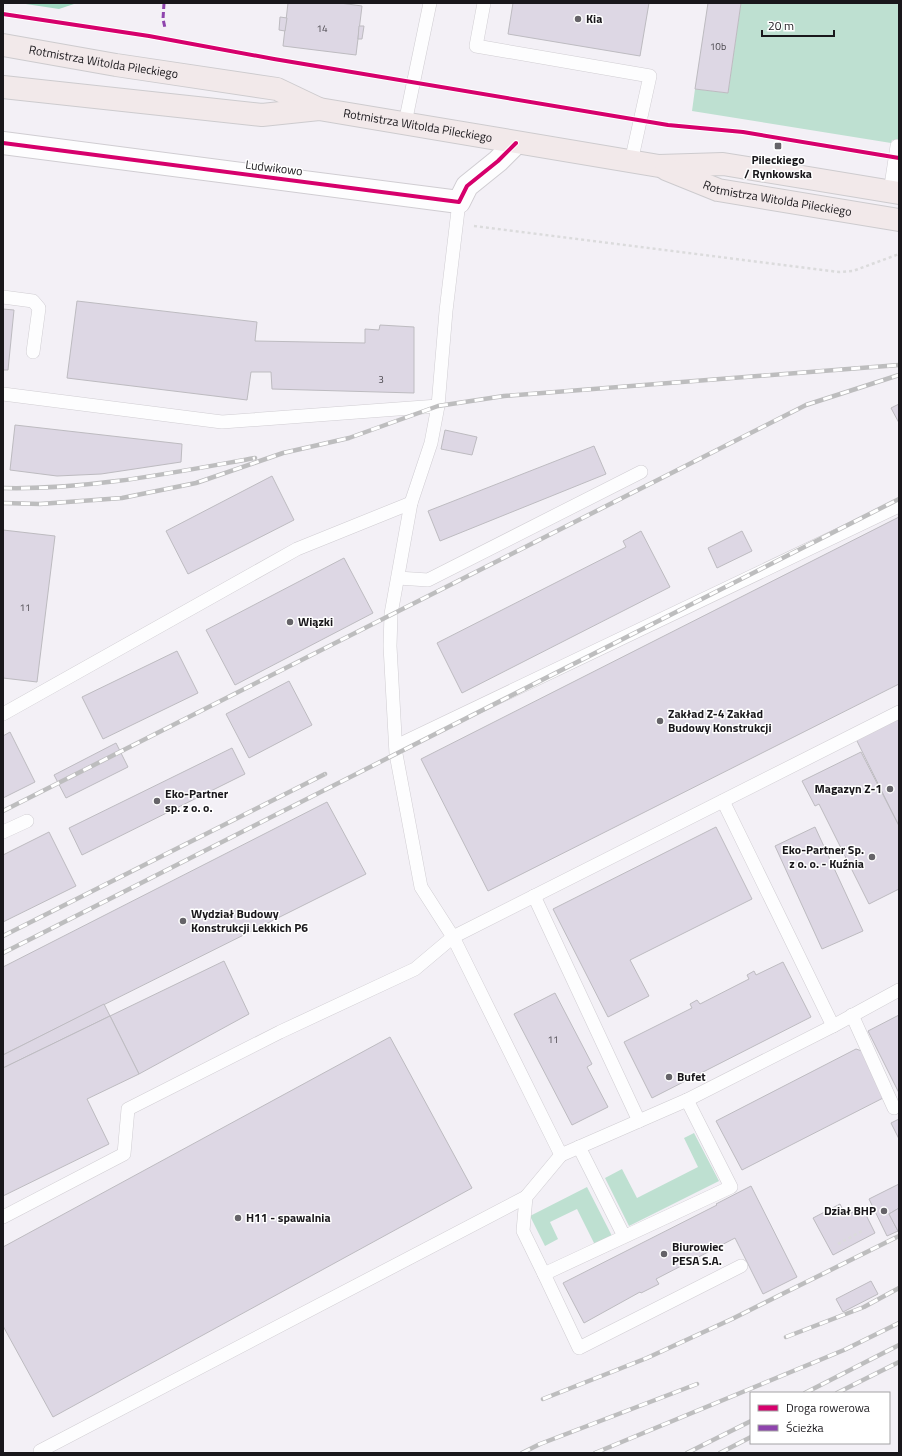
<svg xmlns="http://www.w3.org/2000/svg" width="902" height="1456" font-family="'Titillium Web',sans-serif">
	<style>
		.green { fill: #bee0d1 }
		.forest { fill: #a3dbc4 }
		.building { fill: #ddd7e4; stroke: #bdbbc0 }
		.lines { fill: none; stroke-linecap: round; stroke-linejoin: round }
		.service-casing { stroke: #d0cdd2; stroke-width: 14 }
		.minor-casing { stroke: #d0cdd2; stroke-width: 24 }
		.primary-casing { stroke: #cdcbce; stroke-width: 24 }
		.path { stroke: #dbdbdc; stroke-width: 2.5; stroke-dasharray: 3 3; stroke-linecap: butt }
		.service { stroke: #fdfdfe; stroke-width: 13 }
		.minor { stroke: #fdfdfe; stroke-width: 22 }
		.primary { stroke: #f2e9ea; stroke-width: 22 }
		.rail-casing { stroke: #bdbdbe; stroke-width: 4.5 }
		.rail { stroke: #fff; stroke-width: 3; stroke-dasharray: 9; stroke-linecap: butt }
		.quiet { stroke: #8e44ad; stroke-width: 3; stroke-dasharray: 6 3; stroke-linecap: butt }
		.cycleway-casing { stroke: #fff; stroke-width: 6 }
		.cycleway { stroke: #d6006c; stroke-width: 4 }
		.poi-dot { fill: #656368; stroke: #fff; stroke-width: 1.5 }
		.labels { text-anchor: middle; stroke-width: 3; stroke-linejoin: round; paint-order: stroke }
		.number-label { font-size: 10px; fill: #4c494f }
		.poi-label { font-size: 12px; font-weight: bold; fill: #19171b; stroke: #fff; text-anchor: start }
		.street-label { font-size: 12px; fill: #19171b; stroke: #fff }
	</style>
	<rect width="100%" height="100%" fill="#f3f0f6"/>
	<g class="green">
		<polygon points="741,3 899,3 899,141 892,140 891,143 692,111 695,89 728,93"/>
		<polygon points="694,1133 719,1181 629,1226 605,1178 622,1169 637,1198 698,1167 684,1138"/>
		<polygon points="587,1187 612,1236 595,1245 577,1209 550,1222 558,1239 545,1246 530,1216"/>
	</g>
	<polygon class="forest" points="19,3 77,3 59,9"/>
	<g class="building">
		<polygon points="288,3 340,3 362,6 356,55 283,46"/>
		<polygon points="513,3 649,3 640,56 508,34"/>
		<polygon points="708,3 741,3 728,93 695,89"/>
		<polygon points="280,17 287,18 285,31 279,30"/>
		<polygon points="359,26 364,26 362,39 358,39"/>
		<polygon points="77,301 257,322 255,341 365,343 365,329 379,330 380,325 414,327 414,393 272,389 271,372 251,372 247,400 67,378"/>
		<polygon points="3,309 14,310 8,370 3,370"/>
		<polygon points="899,404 899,423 891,408"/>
		<polygon points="15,425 182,444 181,462 101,474 57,476 10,470"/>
		<polygon points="445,430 477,437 472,455 441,449"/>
		<polygon points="594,446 606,474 440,541 428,511"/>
		<polygon points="272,476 294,520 188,574 166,531"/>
		<polygon points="899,517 899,684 488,891 421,759"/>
		<polygon points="3,530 55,536 37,682 3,678"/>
		<polygon points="641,531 670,587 462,693 437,643 626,547 623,541"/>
		<polygon points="742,531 752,551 717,568 708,548"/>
		<polygon points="344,558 373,613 235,685 206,630"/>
		<polygon points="177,651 198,693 103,739 82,697"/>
		<polygon points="289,681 312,725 249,758 226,714"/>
		<polygon points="899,718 899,826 856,739"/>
		<polygon points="10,732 35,782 3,798 3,736"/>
		<polygon points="116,743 128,767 66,798 54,775"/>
		<polygon points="232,748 245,774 82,855 69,828"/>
		<polygon points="861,752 899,826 899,889 869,904 819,804 815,806 802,781"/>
		<polygon points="327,802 366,874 3,1055 3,967"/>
		<polygon points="716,827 752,899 630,960 649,996 608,1017 553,909"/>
		<polygon points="815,827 863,931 822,949 775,846"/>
		<polygon points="49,832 76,886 3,922 3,855"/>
		<polygon points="224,961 249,1014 139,1074 110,1016"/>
		<polygon points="783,962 811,1017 652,1098 624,1042 692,1008 690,1004 697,1000 700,1004 749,979 747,975 754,971 756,975"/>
		<polygon points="555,993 592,1064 587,1067 608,1107 572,1125 514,1014"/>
		<polygon points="104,1004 110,1016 3,1068 3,1055"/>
		<polygon points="899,1015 899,1093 868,1031"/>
		<polygon points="110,1016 139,1074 87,1099 109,1144 3,1196 3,1068"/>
		<polygon points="390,1037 472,1188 53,1417 3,1326 3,1247"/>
		<polygon points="856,1049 865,1052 887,1096 742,1170 716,1121"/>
		<polygon points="899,1119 899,1139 891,1123"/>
		<polygon points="899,1184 899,1208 889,1214 898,1231 887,1236 869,1199"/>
		<polygon points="751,1186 797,1277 763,1294 735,1238 656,1279 659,1284 641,1293 640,1292 584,1323 563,1283 717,1205 716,1204"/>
		<polygon points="840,1204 846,1216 862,1207 875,1233 833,1255 813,1218"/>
		<polygon points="899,1208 899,1233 889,1214"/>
		<polygon points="871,1281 878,1294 843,1312 836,1299"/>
	</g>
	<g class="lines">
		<defs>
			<g id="service">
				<polyline points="484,3 476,46 650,76 631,162"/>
				<polyline points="405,123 430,3"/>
				<polyline points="890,192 897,146"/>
				<polyline points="3,297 33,301 39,308 33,352"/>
				<polyline points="3,394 222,422 438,406 446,311 459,202"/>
				<polyline points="438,406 431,443 411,503 391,614 390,646 396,754 421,887 453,937 561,1155 687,1100 833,1026 899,990"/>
				<polyline points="398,578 428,580 641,472"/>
				<polyline points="3,714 297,549 411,503"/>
				<polyline points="396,746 899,506"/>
				<polyline points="723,801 833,1026"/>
				<polyline points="3,832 27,821"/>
				<polyline points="534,896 639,1121"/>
				<polyline points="852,1015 894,1108"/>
				<polyline points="687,1100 731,1187 544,1274 579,1348 741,1266"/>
				<polyline points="579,1147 624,1236"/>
				<polyline points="3,1217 124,1154 128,1109 280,1032 415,969 453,937 899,712"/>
				<polyline points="544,1274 523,1231 526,1197 561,1155"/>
				<polyline points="40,1451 526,1197"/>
			</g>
			<polyline id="minor" points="3,143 459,202 467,186 498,161 516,143"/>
			<g id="primary">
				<path id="s1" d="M3,45L116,65L277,89L319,109"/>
				<path id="s2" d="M3,87L262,115L319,109L659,166L723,164L899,193"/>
				<path id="s3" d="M666,169L718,190L899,220"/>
			</g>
		</defs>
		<use href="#service" class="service-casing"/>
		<use href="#minor" class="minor-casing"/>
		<use href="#primary" class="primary-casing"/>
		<g class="path">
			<polyline points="474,226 839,272 853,271 899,254"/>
			<polyline points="838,1244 862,1231"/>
		</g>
		<use href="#service" class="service"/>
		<use href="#minor" class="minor"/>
		<use href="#primary" class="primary"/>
		<defs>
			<g id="rail">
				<path d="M3,488C88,490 171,473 255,458"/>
				<polyline points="3,503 40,504 122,498 196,483 283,453 349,438 438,406 504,396 899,365"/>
				<polyline points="3,811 806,405 899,375"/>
				<polyline points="3,936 325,774"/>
				<polyline points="3,953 899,499"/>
				<polyline points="786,1337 864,1307 899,1288"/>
				<polyline points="805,1393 899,1345"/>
				<polyline points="837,1393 899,1362"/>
				<polyline points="543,1399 647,1358 732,1319 899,1236"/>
				<polyline points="522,1453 540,1444 697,1384"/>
				<polyline points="595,1453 844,1350 899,1323"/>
				<polyline points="687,1453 751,1421"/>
				<polyline points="720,1453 751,1437"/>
			</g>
		</defs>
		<use href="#rail" class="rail-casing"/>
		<use href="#rail" class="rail"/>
		<polyline class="quiet" points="164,3 163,19 165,28"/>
		<defs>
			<g id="cycleway">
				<polyline points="3,14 149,36 274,59 668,125 743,132 899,158"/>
				<polyline points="3,143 459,202 467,186 498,161 516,143"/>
			</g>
		</defs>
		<use href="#cycleway" class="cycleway-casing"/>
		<use href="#cycleway" class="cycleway"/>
	</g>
	<g class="poi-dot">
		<circle cx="578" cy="19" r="4"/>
		<rect x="774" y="142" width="8" height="8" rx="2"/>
		<circle cx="290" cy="622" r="4"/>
		<circle cx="660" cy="721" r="4"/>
		<circle cx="890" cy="789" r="4"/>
		<circle cx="157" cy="801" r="4"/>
		<circle cx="872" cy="857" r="4"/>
		<circle cx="183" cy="921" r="4"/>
		<circle cx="669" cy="1077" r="4"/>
		<circle cx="884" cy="1211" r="4"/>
		<circle cx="238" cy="1218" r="4"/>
		<circle cx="664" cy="1254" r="4"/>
	</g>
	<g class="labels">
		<g class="number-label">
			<text x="322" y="32">14</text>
			<text x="718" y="50">10b</text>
			<text x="381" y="383">3</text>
			<text x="25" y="611">11</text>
			<text x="553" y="1043">11</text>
		</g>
		<g class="poi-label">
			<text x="586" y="23">Kia</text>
			<text x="778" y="164" text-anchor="middle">Pileckiego<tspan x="778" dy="14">/ Rynkowska</tspan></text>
			<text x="298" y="626">Wiązki</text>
			<text x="668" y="718">Zakład Z-4 Zakład<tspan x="668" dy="14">Budowy Konstrukcji</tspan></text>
			<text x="882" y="793" text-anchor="end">Magazyn Z-1</text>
			<text x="165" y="798">Eko-Partner<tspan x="165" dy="14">sp. z o. o.</tspan></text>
			<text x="864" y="854" text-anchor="end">Eko-Partner Sp.<tspan x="864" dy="14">z o. o. - Kuźnia</tspan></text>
			<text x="191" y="918">Wydział Budowy<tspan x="191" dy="14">Konstrukcji Lekkich P6</tspan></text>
			<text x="677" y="1081">Bufet</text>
			<text x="876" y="1215" text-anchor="end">Dział BHP</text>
			<text x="246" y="1222">H11 - spawalnia</text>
			<text x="672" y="1251">Biurowiec<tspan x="672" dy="14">PESA S.A.</tspan></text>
		</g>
		<g class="street-label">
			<text dy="4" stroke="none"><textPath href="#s1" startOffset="102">Rotmistrza Witolda Pileckiego</textPath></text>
			<text dy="4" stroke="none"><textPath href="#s2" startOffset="418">Rotmistrza Witolda Pileckiego</textPath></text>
			<text transform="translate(274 168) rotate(7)" y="4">Ludwikowo</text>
			<text dy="4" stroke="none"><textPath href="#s3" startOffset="116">Rotmistrza Witolda Pileckiego</textPath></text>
		</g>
	</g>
	<rect width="902" height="1456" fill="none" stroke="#19171b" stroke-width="8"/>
	<rect x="750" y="1392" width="140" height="52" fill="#ffffff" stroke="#a3a2a4"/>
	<rect x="758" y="1405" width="20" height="6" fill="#d6006c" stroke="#a3a2a4"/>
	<text x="786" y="1412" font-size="12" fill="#19171b">Droga rowerowa</text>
	<rect x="758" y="1425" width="20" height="6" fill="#8e44ad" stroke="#a3a2a4"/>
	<text x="786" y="1432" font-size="12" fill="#19171b">Ścieżka</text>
	<path d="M762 30v6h72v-6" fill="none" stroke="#19171b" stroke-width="2"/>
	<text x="768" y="30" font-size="12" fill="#19171b" stroke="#ffffff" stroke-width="3" paint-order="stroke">20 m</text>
</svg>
